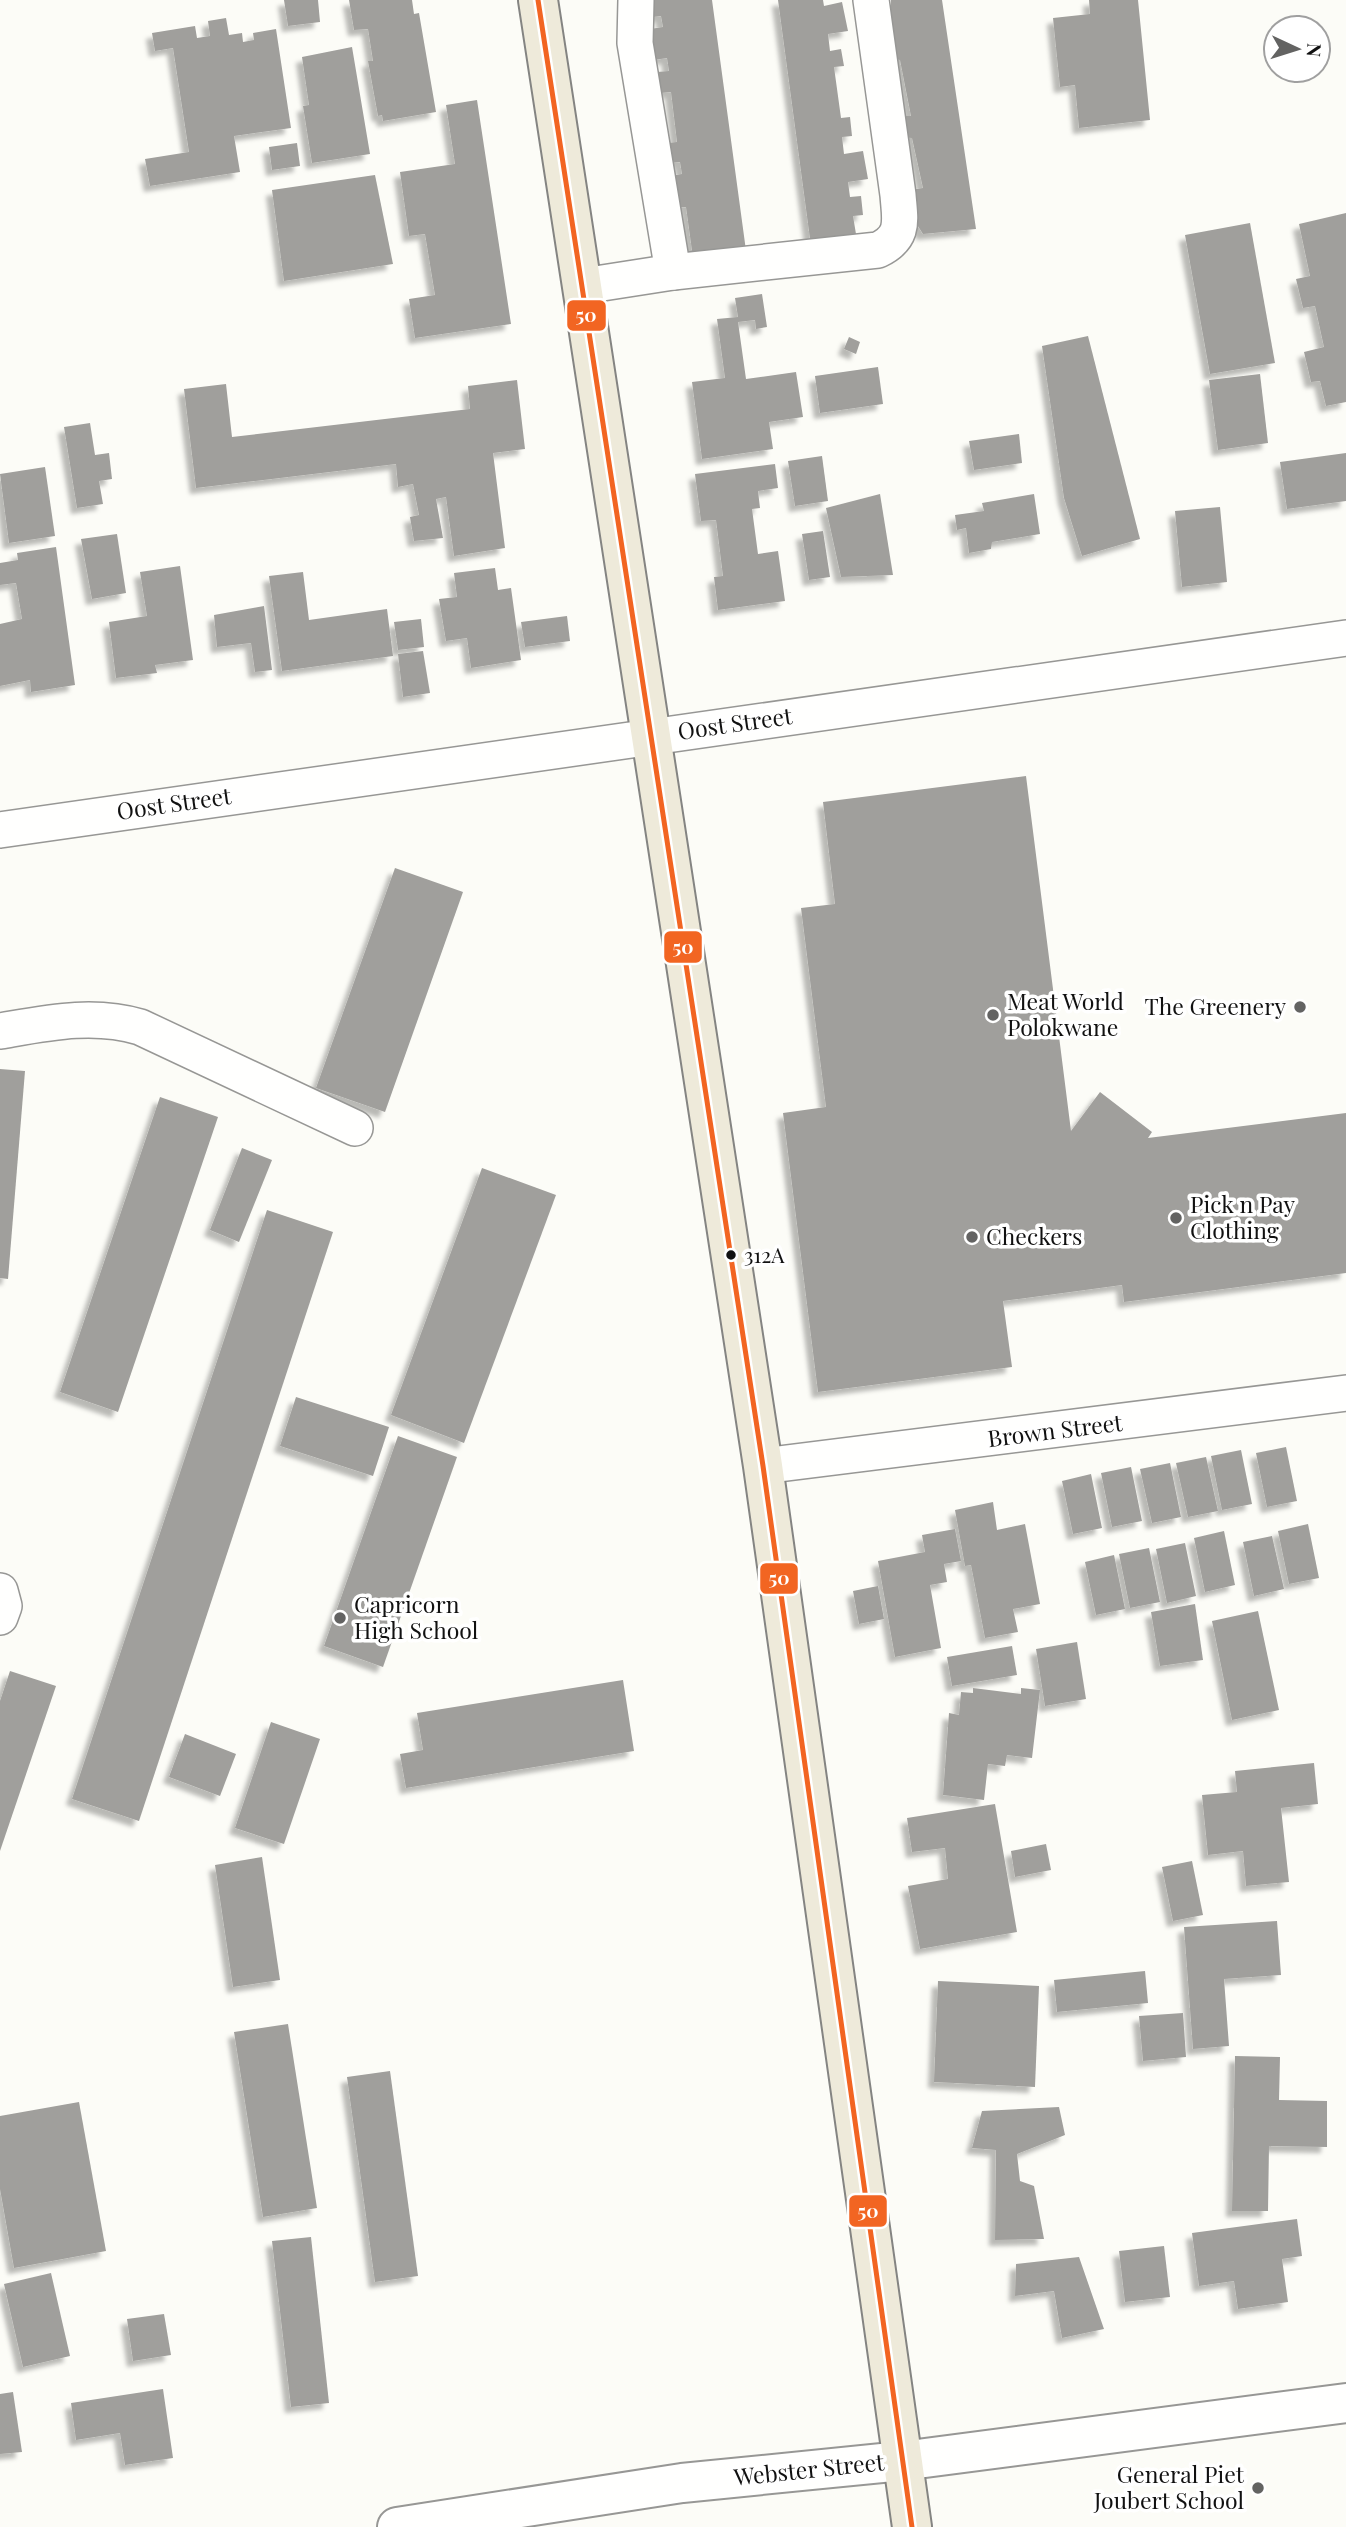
<svg xmlns="http://www.w3.org/2000/svg" width="1346" height="2527" font-family="'Playfair Display',serif">
	<style>
		.building { fill: #a09f9c; filter: url(#shadow) }
		.lines { fill: none; stroke-linecap: round; stroke-linejoin: round }
		.minor-casing { stroke: #979795; stroke-width: 38 }
		.tertiary-casing { stroke: #979795; stroke-width: 42 }
		.primary-casing { stroke: #848482; stroke-width: 42 }
		.minor { stroke: #fffffe; stroke-width: 35 }
		.tertiary { stroke: #fffffe; stroke-width: 38 }
		.primary { stroke: #eeeada; stroke-width: 38 }
		.bus-1-casing { stroke: #fff; stroke-width: 10 }
		.bus-1 { stroke: #f26522; stroke-width: 5 }
		.poi-dot { fill: #636362; stroke: #fff; stroke-width: 2.5 }
		.bus-dot { fill: #111; stroke: #fff; stroke-width: 2.5 }
		.labels { text-anchor: middle; stroke-width: 7; stroke-linejoin: round; paint-order: stroke }
		.bus-label { font-size: 21px; fill: #111; stroke: #fff; text-anchor: start }
		.street-label { font-size: 23px; fill: #111; stroke: #fff }
		.poi-label { font-size: 23px; fill: #111; stroke: #fff; text-anchor: start }
		.line-badge { stroke: #fff; stroke-width: 2.5 }
		.badge-label { font-size: 19px; text-anchor: middle; font-weight: bold; fill: #fff }
	</style>
	<defs>
		<filter id="shadow"><feDropShadow dx="-6" dy="6" stdDeviation="2" flood-color="#0004"/></filter>
	</defs>
	<rect width="100%" height="100%" fill="#fcfcf7"/>
	<g class="building">
		<polygon points="284,0 318,0 320,22 288,26"/>
		<polygon points="349,0 412,0 414,14 419,13 436,112 383,121 382,115 378,116 368,61 373,61 368,29 354,30"/>
		<polygon points="650,0 712,0 747,258 694,265 686,207 671,208 664,177 682,174 680,162 670,163 668,143 677,142 671,92 660,93 657,72 669,71 667,58 647,61 644,30 663,27 661,16 653,17"/>
		<polygon points="778,0 823,0 824,6 842,2 848,31 828,34 830,51 841,49 844,66 834,67 841,118 850,117 852,136 842,137 844,154 863,151 868,179 848,182 850,197 861,196 863,215 853,216 857,240 811,246"/>
		<polygon points="891,0 942,0 976,229 923,234 911,215 910,190 923,188 912,138 900,137 899,116 911,116 900,60 890,58"/>
		<polygon points="1089,0 1138,0 1150,120 1079,128 1075,85 1060,87 1053,18 1090,14"/>
		<polygon points="226,18 229,35 242,33 243,42 254,40 253,33 276,29 291,128 234,136 240,172 150,186 145,159 189,152 173,48 155,51 152,33 195,26 197,38 210,36 208,21"/>
		<polygon points="352,47 370,154 312,163 303,106 309,105 302,57"/>
		<polygon points="477,100 511,324 415,338 409,299 435,295 425,234 409,236 400,172 455,164 446,105"/>
		<polygon points="297,143 300,166 272,170 269,147"/>
		<polygon points="375,175 393,264 284,281 272,190"/>
		<polygon points="1346,213 1346,402 1326,406 1320,381 1311,382 1304,352 1324,347 1315,306 1303,308 1296,279 1310,276 1299,224"/>
		<polygon points="1250,223 1275,363 1210,374 1185,235"/>
		<polygon points="762,294 767,327 756,329 755,320 738,322 746,379 796,372 803,417 769,422 773,449 702,459 692,382 725,378 717,319 738,317 735,298"/>
		<polygon points="1088,336 1140,539 1082,556 1064,498 1042,346"/>
		<polygon points="849,337 860,342 856,354 844,349"/>
		<polygon points="878,367 883,404 820,413 815,376"/>
		<polygon points="1260,374 1268,443 1218,450 1209,380"/>
		<polygon points="517,380 525,449 493,453 505,548 454,556 446,497 436,499 443,538 414,541 410,517 419,515 413,484 398,487 396,464 196,488 184,389 226,384 232,437 470,409 468,386"/>
		<polygon points="90,423 95,455 109,453 112,479 99,481 103,504 77,508 64,427"/>
		<polygon points="1019,434 1022,463 974,470 969,441"/>
		<polygon points="1346,453 1346,501 1287,509 1280,462"/>
		<polygon points="822,456 828,501 795,506 788,461"/>
		<polygon points="775,464 778,488 758,491 760,508 752,509 758,554 778,551 785,601 718,610 714,577 723,576 716,520 701,521 695,474"/>
		<polygon points="45,467 55,536 9,543 0,474"/>
		<polygon points="880,494 893,575 841,577 826,508"/>
		<polygon points="1034,494 1040,534 992,542 991,549 969,553 966,528 957,530 955,515 984,511 982,503"/>
		<polygon points="1220,507 1227,582 1182,587 1175,511"/>
		<polygon points="823,531 830,577 809,580 802,534"/>
		<polygon points="117,534 126,593 92,599 81,539"/>
		<polygon points="56,547 75,685 31,692 30,680 0,686 0,624 22,619 16,583 0,585 0,563 18,560 17,553"/>
		<polygon points="180,566 193,660 155,665 157,673 116,678 109,622 147,616 140,572"/>
		<polygon points="495,568 498,590 511,588 521,660 471,668 467,638 446,641 439,599 457,597 454,573"/>
		<polygon points="303,572 309,620 387,609 393,656 282,671 269,576"/>
		<polygon points="264,606 272,670 255,672 251,643 217,647 214,615"/>
		<polygon points="567,616 570,641 525,647 521,622"/>
		<polygon points="421,619 424,647 398,650 394,622"/>
		<polygon points="423,651 430,693 403,697 398,654"/>
		<polygon points="1026,776 1071,1131 1100,1092 1152,1132 1148,1138 1346,1113 1346,1273 1124,1302 1122,1285 1003,1301 1012,1367 818,1392 783,1113 826,1107 801,908 835,904 823,802"/>
		<polygon points="395,868 463,892 385,1112 316,1088"/>
		<polygon points="0,1069 25,1071 8,1279 0,1278"/>
		<polygon points="160,1097 218,1117 118,1412 60,1392"/>
		<polygon points="242,1148 272,1160 239,1242 210,1230"/>
		<polygon points="482,1168 556,1195 464,1443 391,1415"/>
		<polygon points="267,1210 333,1232 139,1821 72,1799"/>
		<polygon points="296,1397 389,1427 373,1476 280,1446"/>
		<polygon points="398,1436 457,1457 383,1667 324,1646"/>
		<polygon points="1286,1447 1297,1501 1267,1507 1256,1453"/>
		<polygon points="1241,1450 1252,1504 1222,1510 1211,1456"/>
		<polygon points="1206,1457 1218,1511 1188,1517 1176,1463"/>
		<polygon points="1170,1463 1181,1517 1152,1523 1140,1469"/>
		<polygon points="1131,1467 1142,1521 1112,1527 1101,1473"/>
		<polygon points="1091,1474 1102,1528 1073,1534 1062,1481"/>
		<polygon points="993,1502 997,1530 1025,1524 1040,1604 1013,1609 1018,1632 985,1638 971,1565 965,1566 955,1510"/>
		<polygon points="1308,1524 1319,1578 1289,1584 1278,1531"/>
		<polygon points="955,1529 961,1561 944,1564 947,1582 930,1585 941,1648 895,1657 878,1561 925,1552 922,1535"/>
		<polygon points="1224,1531 1235,1585 1205,1592 1194,1538"/>
		<polygon points="1272,1536 1284,1589 1254,1596 1243,1542"/>
		<polygon points="1185,1543 1196,1596 1167,1603 1156,1549"/>
		<polygon points="1149,1548 1160,1602 1130,1608 1119,1554"/>
		<polygon points="1114,1555 1125,1609 1096,1615 1085,1562"/>
		<polygon points="878,1586 884,1619 859,1624 853,1591"/>
		<polygon points="1195,1604 1203,1660 1160,1666 1151,1612"/>
		<polygon points="1258,1611 1279,1710 1232,1720 1212,1621"/>
		<polygon points="1077,1642 1086,1699 1045,1706 1036,1649"/>
		<polygon points="1012,1646 1017,1675 952,1686 947,1657"/>
		<polygon points="10,1671 56,1686 0,1851 0,1701"/>
		<polygon points="623,1680 634,1751 406,1788 400,1754 423,1750 417,1713"/>
		<polygon points="973,1688 1021,1694 1021,1688 1040,1690 1032,1758 1007,1755 1005,1766 988,1764 984,1800 943,1795 949,1713 959,1715 961,1692 973,1693"/>
		<polygon points="271,1722 320,1739 284,1844 235,1828"/>
		<polygon points="185,1734 236,1754 220,1796 169,1777"/>
		<polygon points="1314,1763 1318,1804 1281,1808 1289,1882 1246,1886 1243,1851 1208,1855 1202,1795 1237,1792 1235,1771"/>
		<polygon points="995,1804 1017,1932 920,1949 908,1886 948,1879 945,1848 912,1852 907,1818"/>
		<polygon points="1046,1844 1051,1870 1015,1877 1011,1851"/>
		<polygon points="262,1857 280,1980 233,1987 215,1865"/>
		<polygon points="1192,1861 1203,1915 1173,1921 1162,1867"/>
		<polygon points="1277,1921 1281,1975 1224,1979 1229,2046 1193,2049 1184,1927"/>
		<polygon points="1145,1971 1148,2003 1057,2012 1054,1980"/>
		<polygon points="938,1981 1039,1986 1035,2087 934,2082"/>
		<polygon points="1183,2013 1186,2057 1143,2061 1139,2016"/>
		<polygon points="288,2024 317,2208 263,2217 234,2032"/>
		<polygon points="1235,2056 1280,2057 1279,2100 1327,2101 1327,2147 1269,2146 1268,2211 1232,2211"/>
		<polygon points="390,2071 418,2276 375,2282 347,2077"/>
		<polygon points="79,2102 106,2251 14,2268 0,2189 0,2116"/>
		<polygon points="1059,2107 1065,2135 1017,2154 1020,2181 1034,2186 1044,2239 995,2240 996,2150 972,2148 982,2111"/>
		<polygon points="1297,2219 1302,2256 1282,2259 1288,2302 1238,2309 1234,2281 1199,2286 1192,2233"/>
		<polygon points="311,2237 329,2403 291,2407 272,2241"/>
		<polygon points="1164,2246 1170,2297 1125,2302 1119,2251"/>
		<polygon points="1079,2257 1104,2329 1062,2338 1054,2291 1015,2296 1016,2264"/>
		<polygon points="51,2273 70,2356 23,2367 4,2284"/>
		<polygon points="164,2314 171,2355 133,2361 127,2319"/>
		<polygon points="163,2389 173,2458 125,2465 120,2433 76,2440 71,2403"/>
		<polygon points="13,2392 22,2452 0,2454 0,2394"/>
	</g>
	<g class="lines">
		<defs>
			<g id="minor">
				<polyline points="636,0 635,43 673,272"/>
				<path d="M583,286L673,272L878,250C905,237 900,221 898,195L871,0"/>
				<polyline points="0,830 1346,638"/>
				<path d="M0,1031C47,1023 93,1013 140,1027L355,1128"/>
				<polyline points="763,1466 1346,1393"/>
				<polyline points="0,1591 4,1606 0,1617"/>
			</g>
			<polyline id="tertiary" points="397,2527 682,2483 902,2461 1346,2403"/>
			<polyline id="primary" points="538,0 763,1466 912,2527"/>
		</defs>
		<use href="#minor" class="minor-casing"/>
		<use href="#tertiary" class="tertiary-casing"/>
		<use href="#primary" class="primary-casing"/>
		<use href="#minor" class="minor"/>
		<use href="#tertiary" class="tertiary"/>
		<use href="#primary" class="primary"/>
		<defs>
			<polyline id="bus-1" points="538,0 763,1466 912,2527"/>
		</defs>
		<use href="#bus-1" class="bus-1-casing"/>
		<use href="#bus-1" class="bus-1"/>
	</g>
	<g class="poi-dot">
		<circle cx="1300" cy="1007" r="7"/>
		<circle cx="993" cy="1015" r="7"/>
		<circle cx="1176" cy="1218" r="7"/>
		<circle cx="972" cy="1237" r="7"/>
		<circle cx="340" cy="1618" r="7"/>
		<circle cx="1258" cy="2488" r="7"/>
	</g>
	<circle class="bus-dot" cx="731" cy="1255" r="6"/>
	<g class="labels">
		<g class="bus-label">
			<text x="744" y="1263">312A</text>
		</g>
		<g class="street-label">
			<text transform="translate(735 724) rotate(-8)" y="8">Oost Street</text>
			<text transform="translate(174 804) rotate(-8)" y="8">Oost Street</text>
			<text transform="translate(1055 1431) rotate(-7)" y="8">Brown Street</text>
			<text transform="translate(809 2470) rotate(-6)" y="8">Webster Street</text>
		</g>
		<g class="poi-label">
			<text x="1007" y="1010">Meat World<tspan x="1007" dy="26">Polokwane</tspan></text>
			<text x="1286" y="1015" text-anchor="end">The Greenery</text>
			<text x="1190" y="1213">Pick n Pay<tspan x="1190" dy="26">Clothing</tspan></text>
			<text x="986" y="1245">Checkers</text>
			<text x="354" y="1613">Capricorn<tspan x="354" dy="26">High School</tspan></text>
			<text x="1244" y="2483" text-anchor="end">General Piet<tspan x="1244" dy="26">Joubert School</tspan></text>
		</g>
	</g>
	<g class="line-badge">
		<rect x="566" y="299" width="41" height="33" rx="7" fill="#f26522"/>
		<rect x="663" y="930" width="40" height="34" rx="7" fill="#f26522"/>
		<rect x="759" y="1562" width="40" height="33" rx="7" fill="#f26522"/>
		<rect x="848" y="2194" width="40" height="34" rx="7" fill="#f26522"/>
	</g>
	<g class="badge-label">
		<text x="586" y="322">50</text>
		<text x="683" y="954">50</text>
		<text x="779" y="1585">50</text>
		<text x="868" y="2218">50</text>
	</g>
	<g transform="translate(1297 49) rotate(94)"><circle r="33" fill="#ffffff" stroke="#a0a0a0" stroke-width="2"/>
	<path d="M0-5L12 26L0 18L-12 26Z" fill="#636362"/>
	<text y="-10" font-size="19" font-weight="bold" text-anchor="middle" fill="#111111">N</text>
	</g>
</svg>
